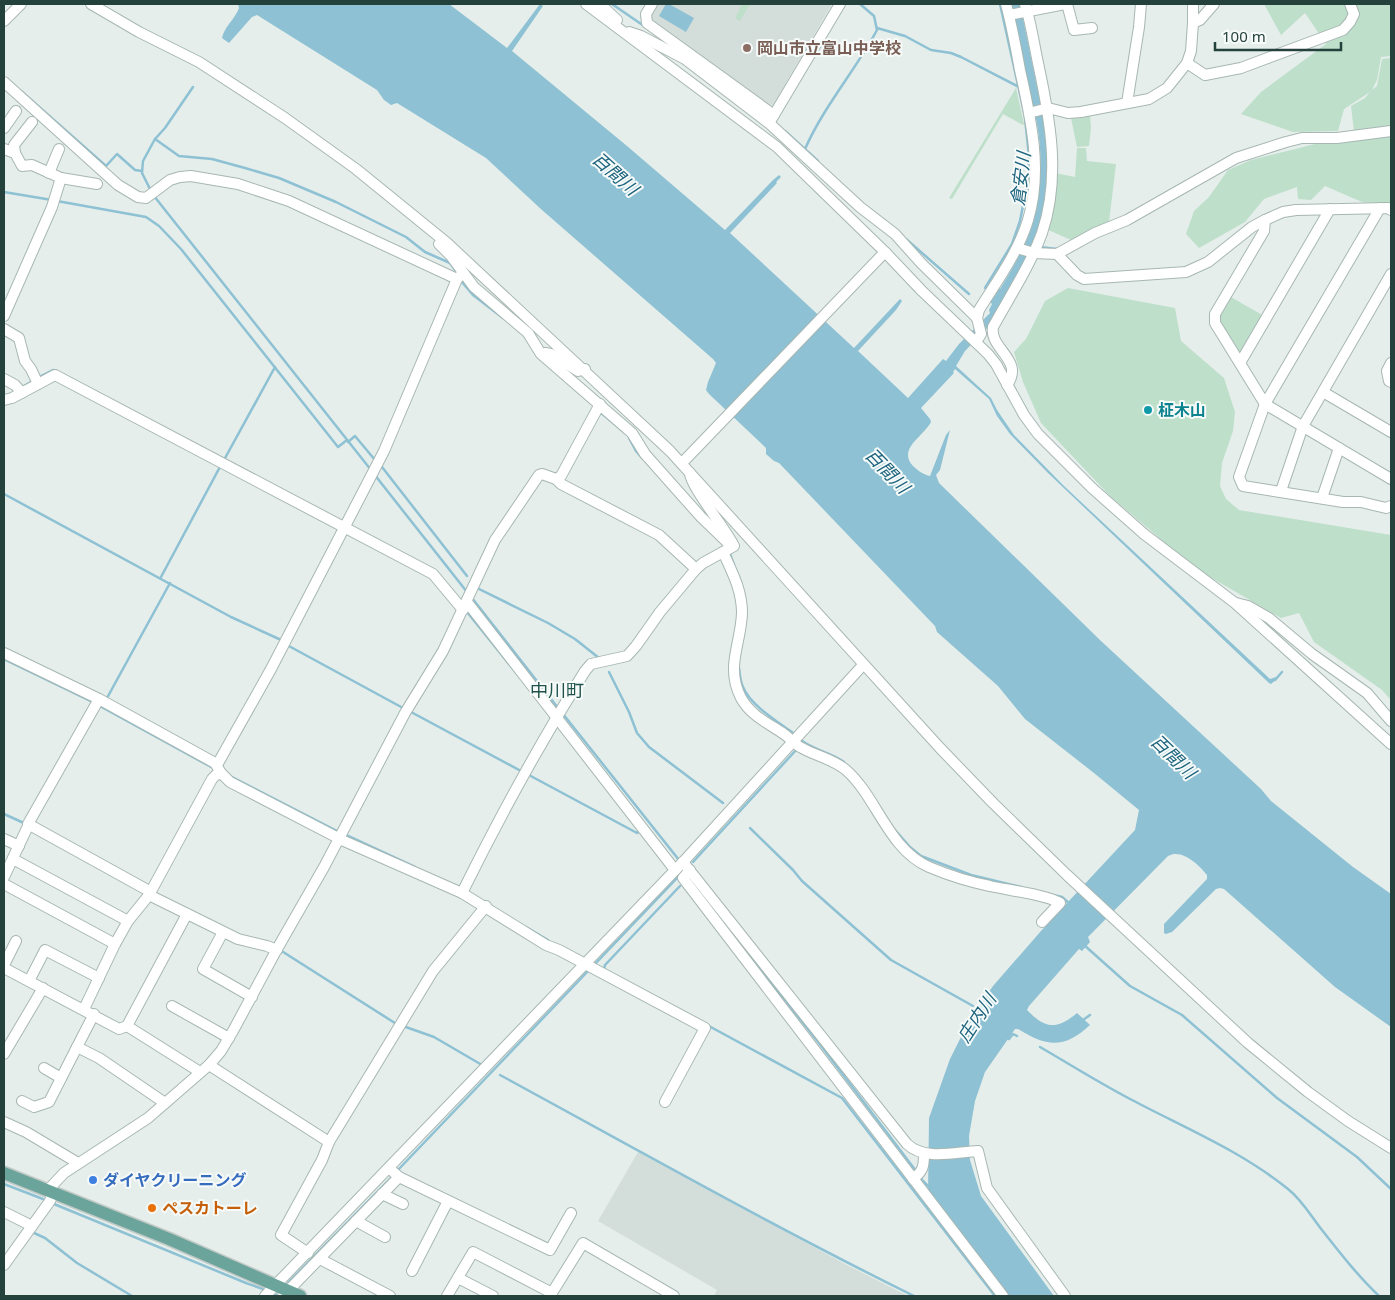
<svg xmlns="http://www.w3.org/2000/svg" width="1395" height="1300" font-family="'Noto Sans','Noto Sans JP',sans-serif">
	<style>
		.built { fill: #d3deda }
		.green { fill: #bedfca }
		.water { fill: #8dc1d3 }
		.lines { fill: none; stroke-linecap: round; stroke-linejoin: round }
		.stream { stroke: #8dc1d3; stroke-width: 2.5 }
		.minor-casing { stroke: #a7b7b3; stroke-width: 12 }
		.major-casing { stroke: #c2cac8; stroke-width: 15 }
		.minor { stroke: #fff; stroke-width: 10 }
		.major { stroke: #6aa49b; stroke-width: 12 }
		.education-dot { fill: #8d6e63; stroke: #f6faf9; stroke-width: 2 }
		.culture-dot { fill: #0f9aa8; stroke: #f6faf9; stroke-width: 2 }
		.shop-dot { fill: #3f7fe0; stroke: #f6faf9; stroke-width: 2 }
		.food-dot { fill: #e8710a; stroke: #f6faf9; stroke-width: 2 }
		.labels { text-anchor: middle; stroke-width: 4; stroke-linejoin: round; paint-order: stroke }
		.education-label { font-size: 16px; font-weight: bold; fill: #785e54; stroke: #f6faf9; text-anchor: start }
		.culture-label { font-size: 16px; font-weight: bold; fill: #0d838f; stroke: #f6faf9; text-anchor: start }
		.shop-label { font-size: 16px; font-weight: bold; fill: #366cbe; stroke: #f6faf9; text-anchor: start }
		.food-label { font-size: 16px; font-weight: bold; fill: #c56008; stroke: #f6faf9; text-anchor: start }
		.water-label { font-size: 18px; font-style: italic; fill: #1d647e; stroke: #f6faf9 }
		.neighbourhood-label { font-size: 18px; fill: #1f534c; stroke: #f6faf9 }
	</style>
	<rect width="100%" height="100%" fill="#e5eeeb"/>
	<g class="built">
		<polygon points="656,4 832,4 773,105 767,106 651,21 649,15"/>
		<polygon points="638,1152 845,1264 908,1296 714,1296 717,1290 598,1221"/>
	</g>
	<g class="green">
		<polygon points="742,4 750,4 740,21 735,18"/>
		<polygon points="1264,4 1391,4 1391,56 1381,57 1377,80 1372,90 1377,86 1382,59 1391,58 1391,128 1354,131 1351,106 1365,98 1370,92 1344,109 1338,131 1293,132 1241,114 1261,92 1326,44 1305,13 1281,35"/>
		<polygon points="1016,88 1024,124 1023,125 1003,114 952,199 949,198"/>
		<polygon points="1090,115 1091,128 1089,146 1077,147 1071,118"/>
		<polygon points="1391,136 1391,204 1362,202 1325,186 1311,200 1298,199 1297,187 1264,199 1245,222 1199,248 1186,234 1194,211 1209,197 1228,170 1251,160 1319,143"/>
		<polygon points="1077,148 1086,148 1087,161 1116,164 1109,222 1093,228 1071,240 1046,229 1055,173 1075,177"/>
		<polygon points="1068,288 1175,308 1181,341 1224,378 1235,412 1233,431 1222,463 1220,486 1226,499 1239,510 1391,535 1391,700 1382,690 1314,642 1299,613 1281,618 1196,569 1110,496 1041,423 1023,382 1014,352 1026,339 1045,301"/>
		<polygon points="1229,296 1264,316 1241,353 1237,353 1218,322 1218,315"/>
	</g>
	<g class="water">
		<path d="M238,4H449L507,48L540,4L543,6L512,51L627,146L725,230L773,180L779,175L781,177L776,182L777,183L730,233L854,348L900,299L902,301L896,310L858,351L908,398L943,359L946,361L959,344L990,313L989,310L992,304L990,302L995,295L996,296L995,294L998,288L1000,289C1015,264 1031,238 1036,210C1042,181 1042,147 1036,119C1035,111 1031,104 1030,97C1025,65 1018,35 1011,4H1020L1048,140L1049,172L1044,213L1032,248L992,323L965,351L956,366L991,398L997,410L1014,435L1064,486L1270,679L1276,677L1278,678L1271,684L1269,683L1048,473L1010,434L997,416L989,399L955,369L953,372L954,373L921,408L930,419L931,422C924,436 897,449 913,466C917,470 924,475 930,476L946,435L950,430L940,470L936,475L939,483L1101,641L1261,789L1271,801L1353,867L1391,894V1027L1335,987L1224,889L1220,888L1216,889L1172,932L1166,934L1164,933V924L1207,879V875C1199,865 1182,848 1168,856L1088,937L1090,942L1082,951L1079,949L1029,1006L1027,1010C1045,1029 1057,1030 1077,1013L1090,1025C1064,1049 1047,1047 1018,1029H1015L985,1072L975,1101L969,1136L970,1160L981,1196L1054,1296H1009L928,1195L929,1118L950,1059L971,1017L993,986L1041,931L1135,830L1139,810L1094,773L1025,719L998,686L937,632L935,626L779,463L774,461L766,454V448L709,394L706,390L708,382L716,363L713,359L542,210L486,158L397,103L391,105L384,100L377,90L257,15L252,17L229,43L222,38C224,27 235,19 239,8Z"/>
		<polygon points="666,4 669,4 694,18 686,32 659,16"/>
	</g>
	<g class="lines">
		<g class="stream">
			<polyline points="612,4 644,26"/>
			<polyline points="1000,4 1024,112"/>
			<polyline points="877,28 905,36 931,50 951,53 961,57 1019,87"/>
			<polyline points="21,91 106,166 117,154 135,170 142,171"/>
			<polyline points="785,131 818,161"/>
			<polyline points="155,139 179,156 212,159 245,168 279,178 336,202 406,237 425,252 450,263 455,270"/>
			<path d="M805,149C824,106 855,71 877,30L874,16L860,4"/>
			<polyline points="151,191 142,173 143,161 155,139 165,128 193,87"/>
			<polyline points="4,192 52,200"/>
			<polyline points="154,196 371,470"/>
			<polyline points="57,201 146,217 159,226 181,249 338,447 347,440"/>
			<polyline points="906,239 969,294"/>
			<polyline points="1040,247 1057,249"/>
			<polyline points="462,282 473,295 503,318"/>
			<polyline points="985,288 1012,244 1020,221 1028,180 1029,156 1025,118"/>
			<polyline points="39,377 53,370 57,371"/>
			<polyline points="24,386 34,380"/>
			<polyline points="599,411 624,432"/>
			<polyline points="629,438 636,451 642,458"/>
			<polyline points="348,442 355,436 375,460"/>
			<polyline points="224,460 275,367"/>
			<polyline points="382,467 467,576"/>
			<polyline points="374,474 467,592"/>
			<polyline points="4,494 231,617 279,639"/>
			<polyline points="730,554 734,565"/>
			<polyline points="161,577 221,465"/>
			<polyline points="477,588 548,623 575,639 599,658"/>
			<polyline points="472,598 558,708"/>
			<polyline points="467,612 518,675"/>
			<polyline points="287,645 403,708"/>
			<polyline points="4,659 93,702"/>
			<path d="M739,668C740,674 740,681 743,687C750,705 778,722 793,733"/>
			<polyline points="609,672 629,712 637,733 649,747 723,803"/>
			<polyline points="1275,680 1282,672"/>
			<polyline points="107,698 170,583"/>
			<polyline points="98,705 213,768"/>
			<polyline points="411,712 521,771"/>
			<polyline points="563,714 679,860"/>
			<path d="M801,740C813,750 830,752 844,762"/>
			<polyline points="527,774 637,833 640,830"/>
			<polyline points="230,776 339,832"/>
			<polyline points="4,814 26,824"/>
			<polyline points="750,828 793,870 802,881 891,960 973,1006"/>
			<polyline points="895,830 910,847 921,856 971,875 1021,887"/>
			<polyline points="346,835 415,867"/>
			<polyline points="693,862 797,749"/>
			<polyline points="701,892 709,904"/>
			<polyline points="1053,895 1062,897 1070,904"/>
			<polyline points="526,927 548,940"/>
			<polyline points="739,942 819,1043 916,1171"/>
			<polyline points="1084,945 1130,986 1182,1015 1277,1098 1357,1157 1391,1189"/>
			<polyline points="280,950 398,1025"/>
			<polyline points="594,965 680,875"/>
			<polyline points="606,970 604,969 605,965 680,886"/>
			<polyline points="1083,1020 1090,1015"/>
			<polyline points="707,1025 842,1098 995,1296"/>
			<polyline points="403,1026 434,1037 482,1065"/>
			<polyline points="1007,1037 1009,1039 1013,1034 1017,1036"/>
			<path d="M1040,1047C1071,1065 1101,1084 1132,1100C1185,1128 1241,1151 1288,1189C1302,1200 1311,1216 1322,1230C1340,1253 1358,1276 1379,1296"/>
			<path d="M500,1075C638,1150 774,1227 914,1296"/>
			<polyline points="397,1171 589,970"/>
			<polyline points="920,1178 930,1188"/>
			<polyline points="4,1184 43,1199"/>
			<polyline points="54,1204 246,1283 263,1289"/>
			<polyline points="32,1232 45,1238 77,1263 132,1296"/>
			<polyline points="286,1285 394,1175"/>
			<polyline points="275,1296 280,1291"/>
		</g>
		<defs>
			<g id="minor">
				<polyline points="91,4 139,32 199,62 285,118 356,169 447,243 670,451 940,748 993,803 1067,875 1248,1043 1308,1092 1348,1121 1391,1148"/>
				<polyline points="586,4 777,147 885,252 922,291 988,354 996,364 1024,415 1038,434 1092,488 1144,534 1235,603 1391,744"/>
				<polyline points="600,4 617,20"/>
				<polyline points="652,4 646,14 647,23 774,115"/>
				<polyline points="1067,4 1074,30 1092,28"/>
				<polyline points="1009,15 1065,4"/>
				<polyline points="4,21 21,4"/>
				<polyline points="1193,23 1200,20 1214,4"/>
				<polyline points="629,32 641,36 685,59 770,124 860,207 895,234 921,263 977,318"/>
				<polyline points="1187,63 1205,75 1241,68 1343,30 1350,22 1354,14 1350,4"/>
				<polyline points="4,82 118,185 138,197 146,198 170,180 180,177 191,176 238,184 289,201 457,279"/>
				<polyline points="1127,103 1139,27 1141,4"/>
				<polyline points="1029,113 1048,108 1068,113 1081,112 1149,99 1167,88 1187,63 1191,51 1193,23 1193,4"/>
				<polyline points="771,120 840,4"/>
				<polyline points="4,128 16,111"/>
				<polyline points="4,149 15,153 22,166 32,165 61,178 52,207 4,316"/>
				<polyline points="15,153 14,145 32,122"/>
				<polyline points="49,173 59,149"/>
				<polyline points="61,178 97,184"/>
				<polyline points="1380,208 1265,404 1239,477 1243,486 1343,502 1361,502 1386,508 1391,506"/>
				<polyline points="1265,220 1264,231 1215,314 1215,323 1265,404 1391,479"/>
				<polyline points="439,244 451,256 474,287 528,333 541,354 632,433 645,454 701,517 730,545"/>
				<polyline points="1017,248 1034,253 1057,254 1095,233 1127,220 1236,158 1286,142 1302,138 1337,138 1391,131"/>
				<polyline points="1057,254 1077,275 1084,279 1186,272 1208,262 1252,227 1265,220 1283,212 1296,210 1388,208 1391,210"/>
				<polyline points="4,329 19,338 25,361 31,369 38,384"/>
				<path d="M976,342L981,334L977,318L979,310C997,281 1018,253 1028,220C1043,171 1031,119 1020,70C1016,48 1012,26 1006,4"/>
				<polyline points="545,353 551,354 578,371 585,369"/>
				<polyline points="1240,363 1330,209"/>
				<polyline points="1391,363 1387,371 1389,381 1391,382"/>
				<polyline points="4,379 15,385 22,393"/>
				<path d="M1007,385C1025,360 989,349 993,327C1010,296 1030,266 1042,233C1061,177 1050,119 1038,63C1034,44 1031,23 1025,4"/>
				<polyline points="1323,392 1391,432"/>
				<polyline points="4,400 12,398 55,375 433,574 463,610"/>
				<polyline points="682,463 885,252"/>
				<polyline points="556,479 561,484 659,535 696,569"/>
				<polyline points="1281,491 1303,426 1391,274"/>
				<polyline points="1322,498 1339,448"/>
				<path d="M723,552C732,572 742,590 742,613C741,644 725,667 741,698C751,716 768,723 784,734C790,738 795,745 802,748C816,756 833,759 846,770C877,797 888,849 929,867C948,875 970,882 990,886C1007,890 1048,895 1060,903L1042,922"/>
				<polyline points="467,602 675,870"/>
				<polyline points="1236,603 1248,606 1269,618 1312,654 1367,693 1391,721"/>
				<polyline points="4,653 99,699 215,763 221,773 230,782 344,841 462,893 546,945 559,950 705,1028 665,1102"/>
				<polyline points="99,699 28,824 151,892"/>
				<polyline points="217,765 271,669 384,451 457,279 463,273"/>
				<polyline points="4,839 19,846"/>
				<polyline points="13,859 128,921"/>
				<path d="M683,862L907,1144C925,1161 955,1152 978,1151L987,1188L1065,1296"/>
				<polyline points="690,870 683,878 1003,1296"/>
				<polyline points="4,877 29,824"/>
				<polyline points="4,884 115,944"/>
				<path d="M462,893C500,816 540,743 585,671L591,664L627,656L636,646L660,612L696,569L703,563L734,546C726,529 690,486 690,473"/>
				<polyline points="149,895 238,939 267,946 277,950"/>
				<polyline points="223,932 203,969 252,997"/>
				<polyline points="4,965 16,941"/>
				<polyline points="4,968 119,1029 127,1026 187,914"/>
				<polyline points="29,981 45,950 99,978"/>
				<polyline points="172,1006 229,1038"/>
				<polyline points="84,1009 115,944 128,921 149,895 212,779 216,775 221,773"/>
				<polyline points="94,1014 77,1047 99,1058 165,1103"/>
				<polyline points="127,1026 200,1072"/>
				<polyline points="4,1054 43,988"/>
				<polyline points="209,1065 329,1142 322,1160 281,1235 308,1253"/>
				<polyline points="44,1068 61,1078"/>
				<polyline points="22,1101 34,1107 49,1102 77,1047"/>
				<polyline points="4,1122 26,1132 78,1163"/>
				<polyline points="329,1142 433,971 486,906"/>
				<polyline points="390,1169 399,1177 550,1250 571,1213"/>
				<path d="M913,1179C923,1171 924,1167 924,1154"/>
				<polyline points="48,1190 64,1173 148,1118 209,1065 221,1051 233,1031 277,949 324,867 405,713 443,651 495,540 539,475 542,474 556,479 561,476 600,404"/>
				<polyline points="382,1194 403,1204"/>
				<polyline points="4,1212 32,1226"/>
				<polyline points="356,1221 385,1237"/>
				<polyline points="320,1259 390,1296"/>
				<polyline points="4,1265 50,1201 53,1192"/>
				<polyline points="412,1271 448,1201"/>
				<polyline points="458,1278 493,1296"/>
				<polyline points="265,1296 683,862 863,665"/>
				<polyline points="283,1296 399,1177"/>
				<polyline points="447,1296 473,1252 552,1293"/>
				<polyline points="550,1296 583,1243 674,1296"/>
			</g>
			<polyline id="major" points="4,1173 169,1239 300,1296"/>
		</defs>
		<use href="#minor" class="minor-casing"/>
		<use href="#major" class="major-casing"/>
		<use href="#minor" class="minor"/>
		<use href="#major" class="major"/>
	</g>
	<circle class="education-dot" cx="747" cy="48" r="5"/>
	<circle class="culture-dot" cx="1148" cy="410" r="5"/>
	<circle class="shop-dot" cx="93" cy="1180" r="5"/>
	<circle class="food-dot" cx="152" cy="1208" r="5"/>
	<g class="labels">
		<g class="education-label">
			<text x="757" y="54">岡山市立富山中学校</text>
		</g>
		<g class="culture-label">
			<text x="1158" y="416">柾木山</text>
		</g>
		<g class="shop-label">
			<text x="103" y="1186">ダイヤクリーニング</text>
		</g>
		<g class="food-label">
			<text x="162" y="1214">ペスカトーレ</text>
		</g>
		<g class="water-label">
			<text transform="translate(615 174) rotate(42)" y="6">百間川</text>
			<text transform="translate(1021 179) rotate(-83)" y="6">倉安川</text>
			<text transform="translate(887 471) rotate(46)" y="6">百間川</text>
			<text transform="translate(1173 757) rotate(44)" y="6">百間川</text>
			<text transform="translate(977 1018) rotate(-57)" y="6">庄内川</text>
		</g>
		<g class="neighbourhood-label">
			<text x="557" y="697">中川町</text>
		</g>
	</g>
	<rect width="1395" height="1300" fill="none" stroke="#24413c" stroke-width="10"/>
	<path d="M1215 42v8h126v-8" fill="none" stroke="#24413c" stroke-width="2.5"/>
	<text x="1222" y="42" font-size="15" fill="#24413c" stroke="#f6faf9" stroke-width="4" paint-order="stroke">100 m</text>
</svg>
